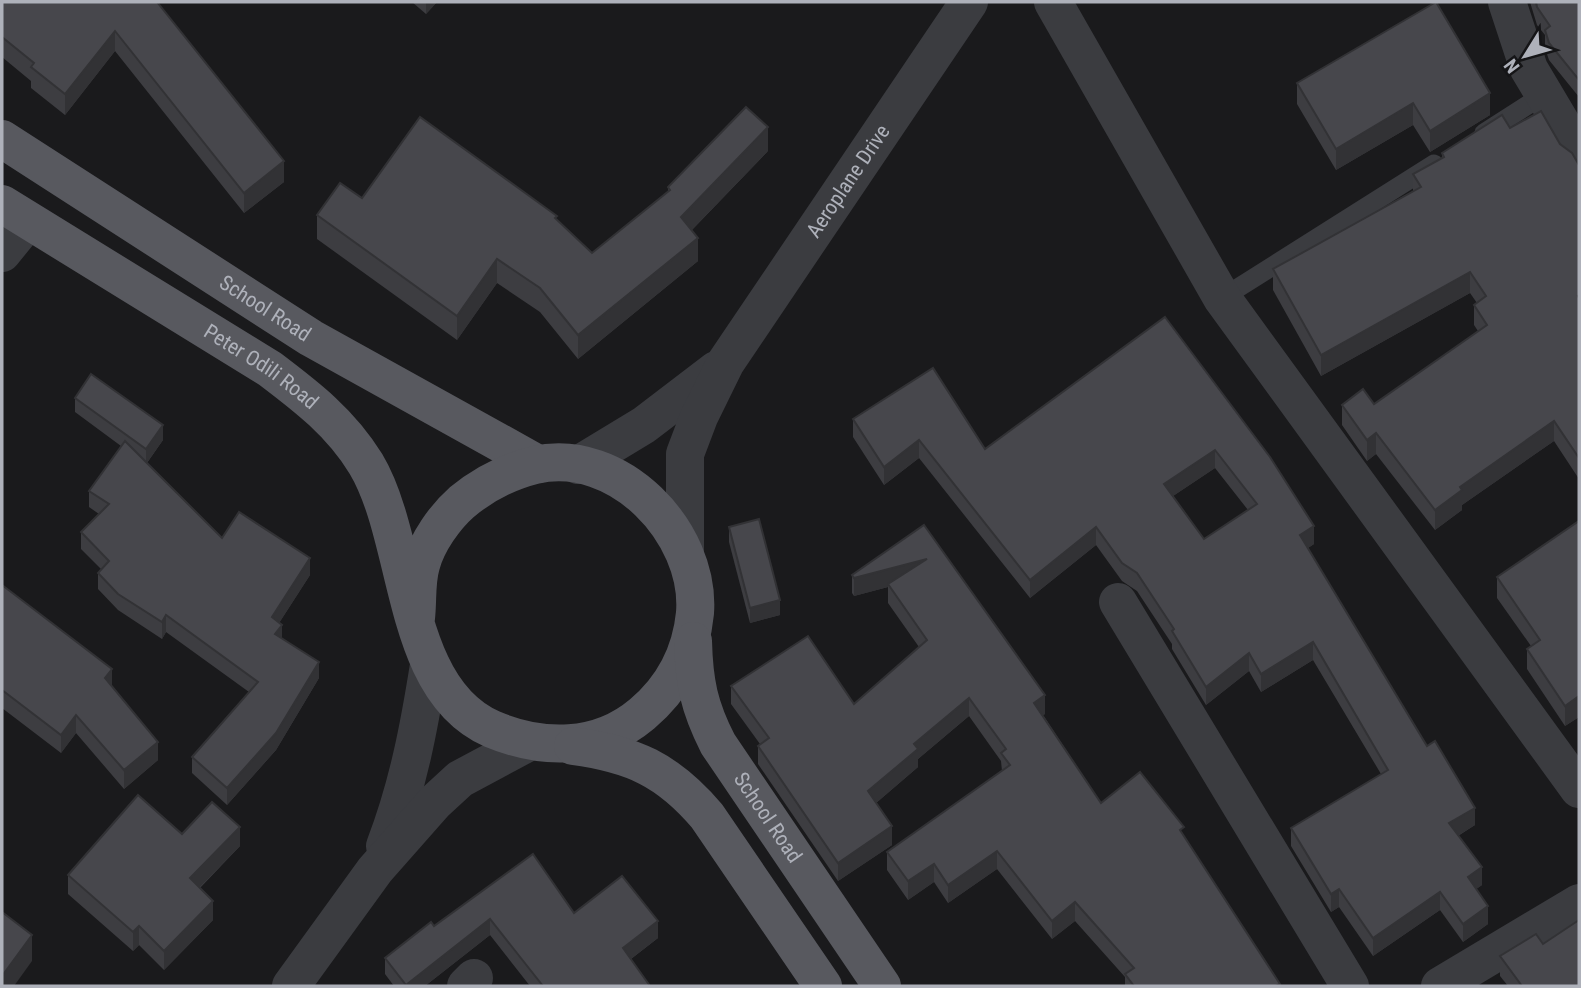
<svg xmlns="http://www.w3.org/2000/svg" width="1581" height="988" font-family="'Roboto Condensed',sans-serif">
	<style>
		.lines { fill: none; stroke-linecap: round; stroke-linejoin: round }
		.service { stroke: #3b3c40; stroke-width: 19 }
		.minor { stroke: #3b3c40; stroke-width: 38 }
		.tertiary { stroke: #3b3c40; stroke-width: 38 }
		.primary { stroke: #58595f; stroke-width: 38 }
		.wall { fill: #3d3d41; fill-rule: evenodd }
		.shaded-wall { fill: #323235 }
		.building { fill: #47474c; stroke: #323235; stroke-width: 2; fill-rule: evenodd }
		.labels { text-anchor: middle; stroke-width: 5; stroke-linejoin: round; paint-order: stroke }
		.street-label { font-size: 21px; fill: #aeb1ba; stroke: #151517 }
	</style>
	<rect width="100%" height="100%" fill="#1a1a1c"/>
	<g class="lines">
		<g class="service">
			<polyline points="1484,133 1534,101"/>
			<polyline points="1222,298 1434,164"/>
		</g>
		<g class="minor">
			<polyline points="1053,2 1222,298 1579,789"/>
			<polyline points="1507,2 1529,69 1579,153"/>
			<polyline points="2,253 28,221"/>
			<polyline points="1118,602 1350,986"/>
			<polyline points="466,986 474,978"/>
			<polyline points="1440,986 1579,903"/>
		</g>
		<g class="tertiary">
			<polyline points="578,465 644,425 716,370"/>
			<path id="s1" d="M685,550V454L699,417L726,362L969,2"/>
			<path d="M385,846C408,786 419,728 429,665"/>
			<polyline points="291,986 375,870 435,802 460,779 529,742"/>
		</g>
		<g class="primary">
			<path id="s2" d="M2,139L311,338L538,464"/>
			<path id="s3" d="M2,204L270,369C307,397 341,423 366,464C412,541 400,689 492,729C542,750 598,751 642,714C674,687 691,654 695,613C701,532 618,446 535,465C507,472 485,483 462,502C445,517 427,542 421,565C416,581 418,601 416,618"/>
			<path id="s4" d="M693,641C694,682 699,707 718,744L882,986"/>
			<path d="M573,746C633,754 668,770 707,816L823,986"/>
		</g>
	</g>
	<g class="wall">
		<polygon points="2,2 159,4 284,182 244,213 115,51 65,115 31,88 31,81 2,57"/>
		<polygon points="412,2 437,2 426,14"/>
		<polygon points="1530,2 1579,2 1579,97 1549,60 1545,48 1545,35 1537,25"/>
		<polygon points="1297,83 1490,115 1430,152 1413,125 1336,170 1297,104"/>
		<polygon points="1510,128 1560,144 1579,165 1579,479 1554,441 1462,505 1462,510 1435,530 1376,454 1367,461 1342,425 1342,405 1374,404 1478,331 1474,325 1474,305 1477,303 1470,293 1321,376 1273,290 1273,269 1413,191 1413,174 1442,158 1442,153"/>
		<polygon points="768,151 692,230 698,261 578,359 540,312 497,283 457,340 317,239 317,215 362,198 557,220 592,253 668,192 668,187"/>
		<path d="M1165,317L1314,544L1308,548L1475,825L1458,836L1482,885L1476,889L1488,924L1463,942L1440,910L1373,956L1339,907L1331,912L1291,846V828L1381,774L1313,660L1261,692L1249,671L1206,705L1172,649V644L1137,591L1122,581L1096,545L1030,598L919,458L884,485L853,437V419L985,449ZM1215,468L1248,510L1204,539L1173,496Z"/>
		<polygon points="75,398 163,440 147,463 222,538 310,575 279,623 282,639 319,678 276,750 227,805 192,773 192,757 249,692 166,632 162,639 118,610 98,589 98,573 101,569 81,549 81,532 99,514 89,507 89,491 121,446 75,412"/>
		<polygon points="1579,521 1579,717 1565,726 1527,669 1527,649 1531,646 1497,598 1497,577"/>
		<polygon points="924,525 1045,714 1043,715 1101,803 1184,837 1280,986 1125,986 1125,977 1075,921 1052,939 997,869 948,903 934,882 908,900 887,870 887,852 1002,771 1001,761 969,716 918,759 918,767 876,803 892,845 838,881 758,764 758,746 760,744 731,704 731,686 854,704 919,647 888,603 888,587 854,596 852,593 852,575"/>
		<polygon points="729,527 780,615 750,623 729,542"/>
		<polygon points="2,585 112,686 158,760 124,789 76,733 61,753 2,708"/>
		<polygon points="182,834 240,846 200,888 213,920 164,970 139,945 133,951 68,894 68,875"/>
		<polygon points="533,854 574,913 658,938 631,959 650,986 530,986 490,935 425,986 394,986 385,974 385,958 434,926"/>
		<polygon points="1543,944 1579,986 1508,986 1500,976 1500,956"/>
	</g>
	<g class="shaded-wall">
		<polygon points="426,2 437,2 426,14"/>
		<polygon points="115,31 115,51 65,115 65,94"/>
		<polygon points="1490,93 1490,115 1430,152 1430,131"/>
		<polygon points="1413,103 1413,125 1336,170 1336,149"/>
		<polygon points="768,127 768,151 681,241 681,217"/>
		<polygon points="284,161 284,182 244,213 244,193"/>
		<polygon points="698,238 698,261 578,359 578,335"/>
		<polygon points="497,259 497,283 457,340 457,316"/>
		<polygon points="1470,272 1470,293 1321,376 1321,355"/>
		<polygon points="1554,421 1554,441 1462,505 1462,510 1435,530 1435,510 1460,487"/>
		<polygon points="163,425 163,440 146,464 146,449"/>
		<polygon points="1376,433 1376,454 1367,461 1367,440"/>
		<polygon points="919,440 919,458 884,485 884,467"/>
		<polygon points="1215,450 1215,468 1164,502 1164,484"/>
		<polygon points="1314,526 1314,544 1300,553 1300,535"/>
		<polygon points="1096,527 1096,545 1030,598 1030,580"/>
		<polygon points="310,558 310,575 272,634 272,617"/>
		<polygon points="927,559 888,584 888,587 854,596 854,578"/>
		<polygon points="780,600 780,615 750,623 750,608"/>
		<polygon points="166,615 166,632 162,639 162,622"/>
		<polygon points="282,625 282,641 275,634"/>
		<polygon points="1313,642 1313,660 1261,692 1261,674"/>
		<polygon points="1249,653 1249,671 1206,705 1206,687"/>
		<polygon points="319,662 319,678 276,750 227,805 227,788"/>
		<polygon points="112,669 112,687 105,678"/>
		<polygon points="1045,695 1045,714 1034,721 1034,703"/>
		<polygon points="1579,696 1579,717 1565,726 1565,706"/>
		<polygon points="969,698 969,716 918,759 918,767 868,810 868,791 914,744"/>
		<polygon points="76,715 76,733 61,753 61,735"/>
		<polygon points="158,742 158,760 124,789 124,770"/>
		<polygon points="1475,808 1475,825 1449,841 1449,823"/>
		<polygon points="892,826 892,845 838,881 838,863"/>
		<polygon points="240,827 240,846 190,897 190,878"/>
		<polygon points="997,851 997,869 948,903 948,885"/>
		<polygon points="934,864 934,882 908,900 908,881"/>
		<polygon points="1482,867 1482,885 1468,895 1468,877"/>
		<polygon points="1339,889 1339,907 1331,912 1331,894"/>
		<polygon points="1440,892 1440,910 1373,956 1373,938"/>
		<polygon points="213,901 213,920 164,970 164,951"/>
		<polygon points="1075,902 1075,921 1052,939 1052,921"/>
		<polygon points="1488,906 1488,924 1463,942 1463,924"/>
		<polygon points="490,919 490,935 425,986 406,986"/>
		<polygon points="658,921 658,938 623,965 623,948"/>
		<polygon points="139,926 139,945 133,951 133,932"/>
		<polygon points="32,935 32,961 14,986 2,986 2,976"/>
	</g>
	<g class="building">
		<polygon points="2,2 157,2 284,161 244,193 115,31 65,94 31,67 34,63 2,37"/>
		<polygon points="1436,2 1490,93 1430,131 1413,103 1336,149 1297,83"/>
		<polygon points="1536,2 1579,2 1579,80 1549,43 1545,30 1550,26 1537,7"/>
		<polygon points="746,107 768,127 681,217 698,238 578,335 540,288 497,259 457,316 317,215 340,183 362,198 420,117 557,216 555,218 592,253 670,190 668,187"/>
		<polygon points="1541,111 1560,144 1572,153 1579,165 1579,295 1578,296 1579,298 1579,458 1554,421 1460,487 1462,490 1435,510 1376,433 1367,440 1342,405 1363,389 1374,404 1487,325 1474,305 1486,296 1470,272 1321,355 1273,269 1421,187 1413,174 1444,157 1442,153 1502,115 1510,128"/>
		<path d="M1165,317L1270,457L1314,526L1300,535L1427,746L1435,741L1475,808L1449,823L1482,867L1468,877L1488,906L1463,924L1440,892L1373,938L1339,889L1331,894L1291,828L1388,770L1313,642L1261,674L1249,653L1206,687L1172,631L1174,629L1137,573L1122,563L1096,527L1030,580L919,440L884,467L853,419L933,368L985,449ZM1215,450L1257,504L1204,539L1164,484Z"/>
		<polygon points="91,374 163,425 146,449 75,398"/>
		<polygon points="125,441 222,538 239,512 310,558 272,617 282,625 275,634 319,662 276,733 227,788 192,757 258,682 166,615 162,622 118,594 98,573 109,561 81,532 109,504 89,491"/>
		<polygon points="759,519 780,600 750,608 729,527"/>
		<polygon points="1579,521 1579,696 1565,706 1527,649 1540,640 1497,577"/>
		<polygon points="924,525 1045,695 1034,703 1101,803 1140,772 1184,827 1180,830 1280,984 1276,986 1134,986 1125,974 1134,968 1075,902 1052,921 997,851 948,885 934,864 908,881 887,852 1010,765 1001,753 1006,749 969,698 914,744 918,749 868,791 892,826 838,863 758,746 769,738 731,686 808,636 854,704 927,640 888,584 927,559 854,578 852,575"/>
		<polygon points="2,585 112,669 105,678 158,742 124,770 76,715 61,735 2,690"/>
		<polygon points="138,795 182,834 212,802 240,827 190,878 213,901 164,951 139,926 133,932 68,875"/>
		<polygon points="533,854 574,913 622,876 658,921 623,948 650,986 543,986 490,919 406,985 385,958 431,922 434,926"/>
		<polygon points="2,912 32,935 2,976"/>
		<polygon points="1579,920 1579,986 1522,986 1500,956 1536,934 1543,944"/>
	</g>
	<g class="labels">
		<g class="street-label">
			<text dy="7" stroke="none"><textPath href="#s1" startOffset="415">Aeroplane Drive</textPath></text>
			<text dy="7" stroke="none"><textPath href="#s2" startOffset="313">School Road</textPath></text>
			<text dy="7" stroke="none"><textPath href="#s3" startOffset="306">Peter Odili Road</textPath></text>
			<text dy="7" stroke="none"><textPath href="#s4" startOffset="196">School Road</textPath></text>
		</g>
	</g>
	<rect width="1581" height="988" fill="none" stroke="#aeb1ba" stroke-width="7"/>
	<g transform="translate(1525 56) rotate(233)" stroke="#151517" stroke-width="5" paint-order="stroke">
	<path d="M0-5L12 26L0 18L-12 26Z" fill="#aeb1ba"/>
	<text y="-10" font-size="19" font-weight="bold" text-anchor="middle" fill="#aeb1ba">N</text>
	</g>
</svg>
